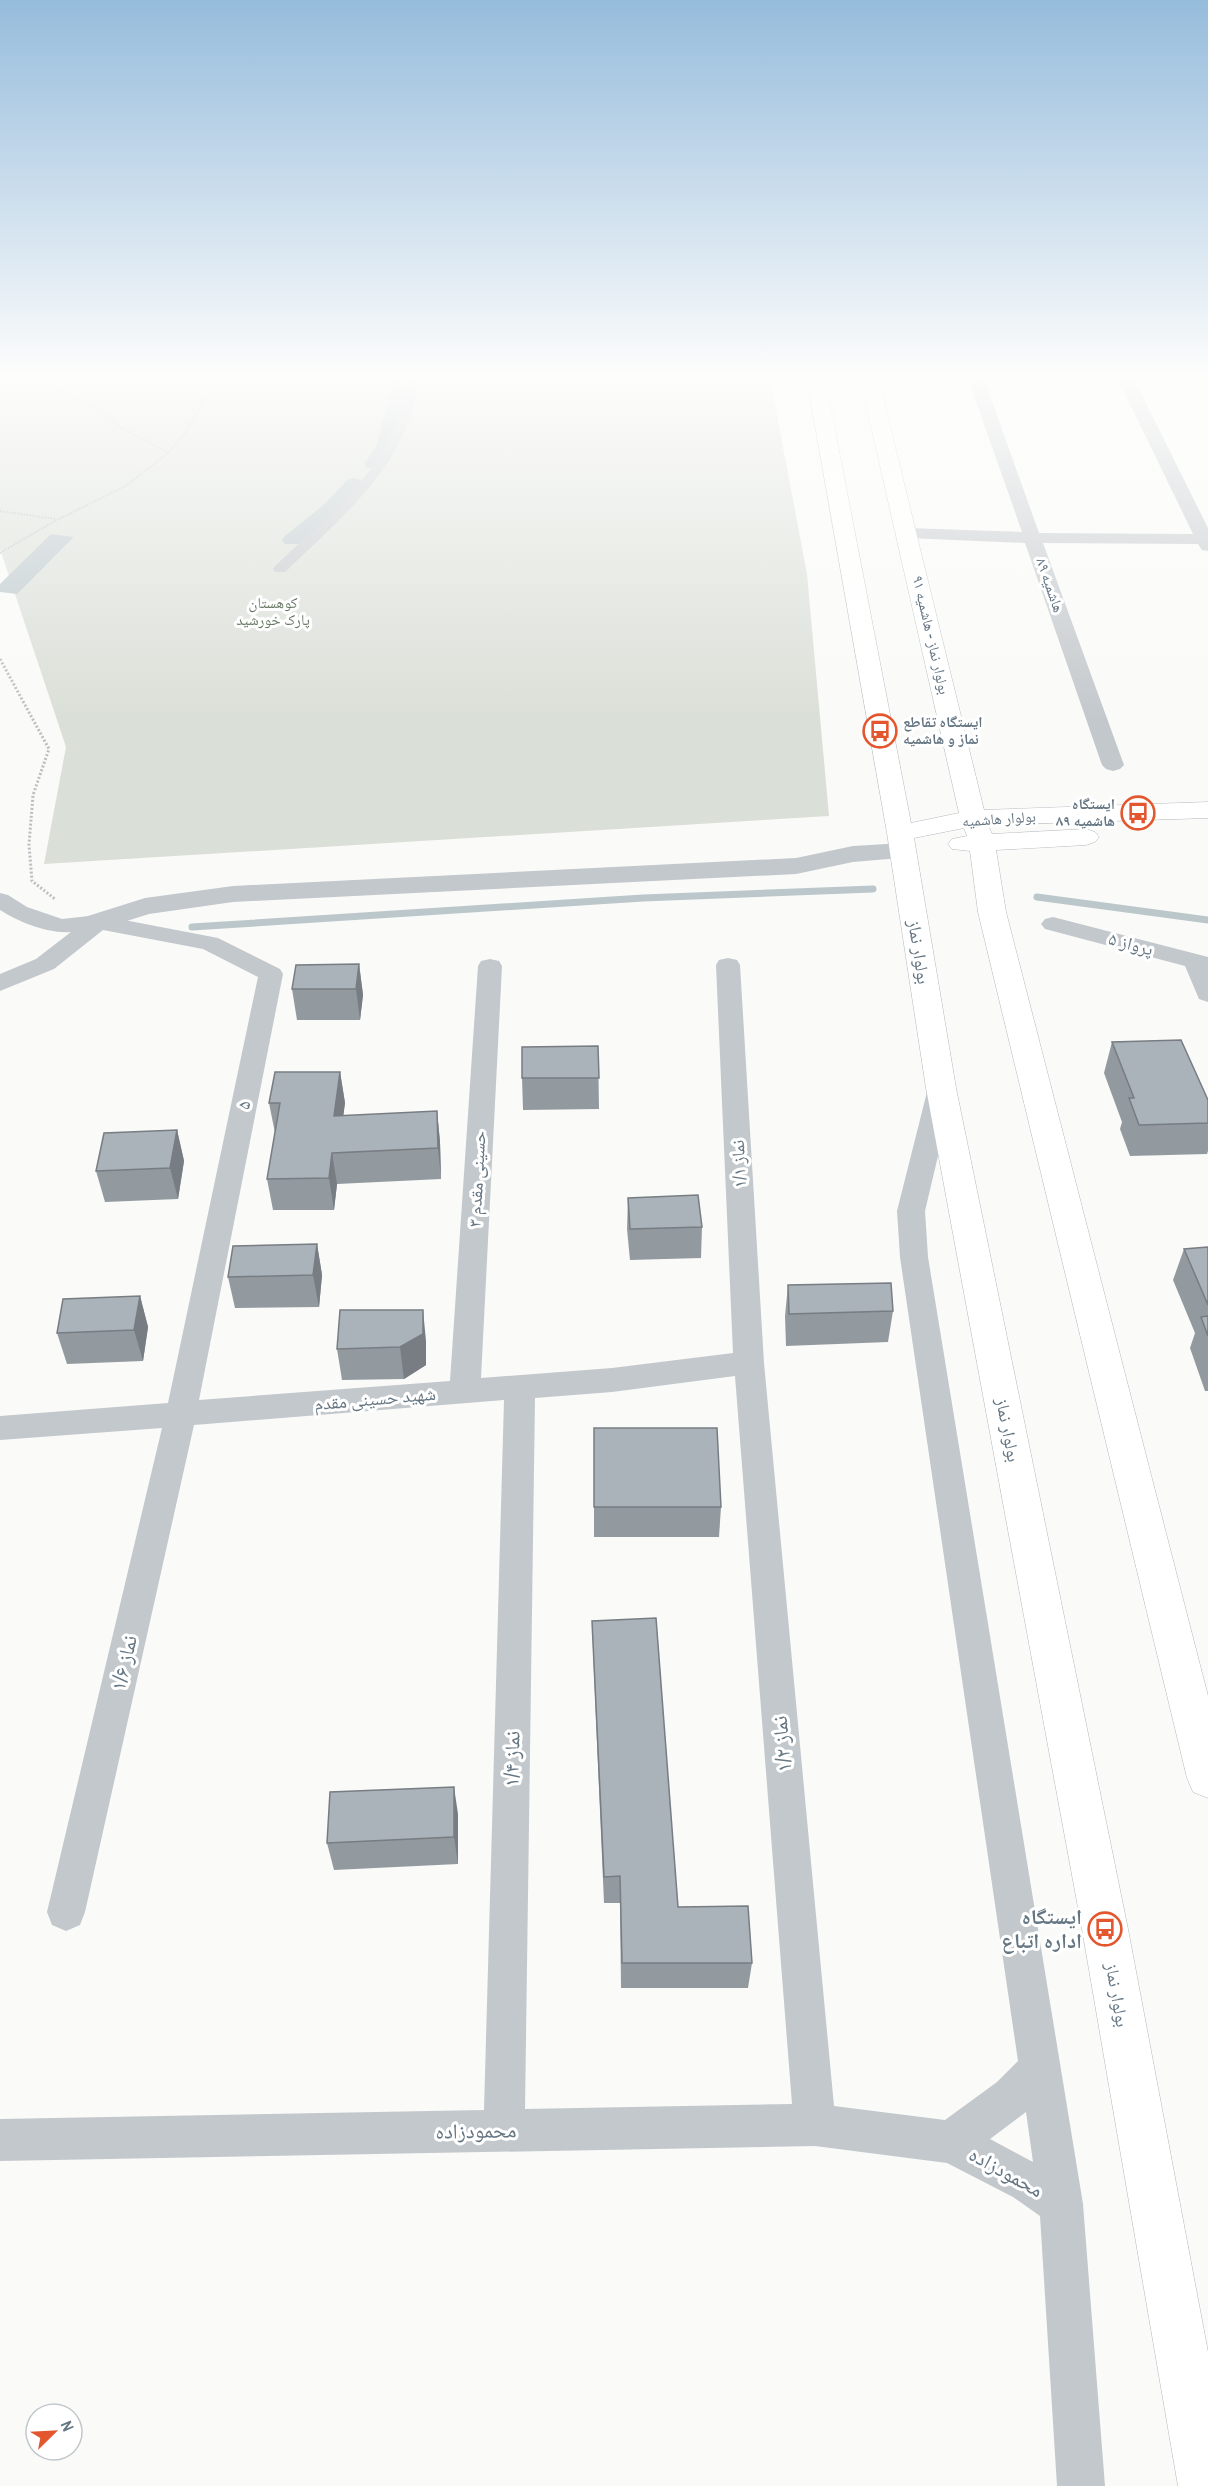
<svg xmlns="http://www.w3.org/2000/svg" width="1208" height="2486" font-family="'Archivo Narrow','Noto Naskh Arabic',sans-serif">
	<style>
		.green { fill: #dadfd7 }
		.water { fill: #bbc7cb }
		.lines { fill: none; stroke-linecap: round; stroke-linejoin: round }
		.stream { stroke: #bbc7cb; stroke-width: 7 }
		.canal { fill: #bbc7cb; fill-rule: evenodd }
		.secondary-casing { stroke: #b3babf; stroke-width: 1 }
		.path-far1 { stroke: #bbbfc2; stroke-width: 2; stroke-dasharray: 1.5 1.5; stroke-linecap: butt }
		.path { stroke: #bbbfc2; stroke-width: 3; stroke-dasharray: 2 2; stroke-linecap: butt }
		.pedestrian { fill: #c3c8cc; fill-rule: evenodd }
		.minor { fill: #c3c8cc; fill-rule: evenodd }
		.tertiary { fill: #c3c8cc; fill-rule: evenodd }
		.secondary { fill: #fff; fill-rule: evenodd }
		.wall { fill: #929a9f }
		.shaded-wall { fill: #777d82 }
		.building { fill: #aab3b9; stroke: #777d82; stroke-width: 1.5 }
		.labels { text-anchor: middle; stroke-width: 6; stroke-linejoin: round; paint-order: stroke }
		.far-street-label { font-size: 15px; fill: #657683; stroke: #fff }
		.far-park-label { font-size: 15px; fill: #687a64; stroke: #fff }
		.far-poi-label { font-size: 15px; font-weight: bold; fill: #657683; stroke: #fff; text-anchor: start }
		.street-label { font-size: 18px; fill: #657683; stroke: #fff }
		.near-street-label { font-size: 21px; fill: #657683; stroke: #fff }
		.near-poi-label { font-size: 21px; font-weight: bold; fill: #657683; stroke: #fff; text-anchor: end }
	</style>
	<rect width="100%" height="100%" fill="#fafaf8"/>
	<polygon class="green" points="0,373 769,373 807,574 829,816 44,864 66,747 0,549"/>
	<polygon class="water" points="51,534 74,537 17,594 0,592 0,584"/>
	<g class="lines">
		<g class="stream">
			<polyline points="1037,897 1208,920"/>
			<polyline points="192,927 643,898 873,889"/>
		</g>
		<g class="canal">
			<polygon points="406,376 412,377 414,381 408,394 394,448 379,468 367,468 364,464 376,447 390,394 400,377"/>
			<polygon points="354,478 361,480 363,484 340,511 299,544 285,544 282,540 285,536 326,503 347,480"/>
		</g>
		<defs>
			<polygon id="secondary" points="806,373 824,373 911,823 959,813 859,373 877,373 984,810 1208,802 1208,818 988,825 992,834 1086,829 1095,832 1099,837 1095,842 1086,845 996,850 1006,912 1208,1696 1208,1798 1193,1792 1187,1778 978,912 970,851 952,849 948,844 952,839 967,836 964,828 914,838 956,1088 1128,1929 1208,2352 1208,2486 1178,2486 1082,1929 926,1088 887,833"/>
		</defs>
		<use href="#secondary" class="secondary-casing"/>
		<g class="path-far1">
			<polyline points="35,373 81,402 99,409 122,428 168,453"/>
			<polyline points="0,511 56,519"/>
			<polyline points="0,553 57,520 126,486 168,453 186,432 220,373"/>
		</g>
		<polyline class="path" points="0,659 49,749 33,795 29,845 32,881 55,899"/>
		<path class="pedestrian" d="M411,373H423C416,395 411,418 401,439C375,492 326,532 285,572H275L273,569L275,566C315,528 364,490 389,439C400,418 404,395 411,373Z"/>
		<g class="minor">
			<polygon points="966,373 982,373 1039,533 1193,534 1115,373 1131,373 1208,528 1208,551 1202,550 1198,544 1043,543 1124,765 1120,769 1113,771 1106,769 1102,765 1025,543 907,538 901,537 898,533 901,529 907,528 1022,532"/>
			<path d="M0,893L8,895L27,907L62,919L98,915L218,938L280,969L283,974L199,1400L450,1381L478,966L481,961L490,959L499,961L502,966L481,1378L612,1368L733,1353L716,965L719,960L728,958L737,960L740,965L764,1363L834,2106L945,2120L997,2082L1018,2061L900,1257L897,1211L928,1088L932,1082L941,1079L950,1082L954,1088L925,1211L928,1257L1083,2204L1105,2486H1057L1040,2216L1013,2197L947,2163L815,2146L0,2161V2119L484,2110L504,1400L194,1425L85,1912L80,1925L66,1931L52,1925L47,1912L162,1428L0,1440V1416L168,1403L258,977L203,949L103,930L54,969L0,991V974L36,959L71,932C48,934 19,922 0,910ZM735,1376L792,2104L525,2109L535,1398L612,1392ZM1026,2112L1033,2162L990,2139Z"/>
			<polygon points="1053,917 1208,957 1208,1002 1199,999 1185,966 1045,929 1041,924 1045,919"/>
		</g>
		<polygon class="tertiary" points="903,843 912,845 916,851 912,857 853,862 796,874 233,902 149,914 98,930 88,928 84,922 88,916 145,898 233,886 796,858 853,846"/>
		<use href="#secondary" class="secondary"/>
	</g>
	<g class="wall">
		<polygon points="359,964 363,995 360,1020 297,1020 292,989"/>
		<polygon points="1112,1042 1208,1100 1208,1151 1207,1154 1130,1156 1120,1129 1122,1122 1104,1073"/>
		<polygon points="598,1046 599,1109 523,1110 522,1078"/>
		<polygon points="340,1072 345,1103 343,1116 437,1111 440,1142 441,1179 337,1184 334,1210 273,1210 267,1179 275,1133 269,1103"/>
		<polygon points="177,1130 184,1161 178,1199 105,1202 96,1171"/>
		<polygon points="628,1198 702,1227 701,1258 630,1260 627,1229"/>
		<polygon points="317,1244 322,1275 319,1307 235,1308 228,1277"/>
		<polygon points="1208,1247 1208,1391 1205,1391 1190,1348 1195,1333 1173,1280 1184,1249"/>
		<polygon points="788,1285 893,1311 888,1342 786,1346 785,1316"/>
		<polygon points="140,1296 148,1327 143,1361 67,1364 57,1333"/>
		<polygon points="426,1341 426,1365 404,1379 342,1380 337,1349"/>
		<polygon points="594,1428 721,1507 719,1537 594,1537"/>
		<polygon points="592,1621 678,1907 752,1963 748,1988 621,1988 620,1903 604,1903 593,1650"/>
		<polygon points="458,1814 458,1864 334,1870 327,1843"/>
	</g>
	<g class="shaded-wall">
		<polygon points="359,964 363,995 360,1020 356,989"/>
		<polygon points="340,1072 345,1103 339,1148 334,1116"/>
		<polygon points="437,1111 440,1142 441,1179 438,1148"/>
		<polygon points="177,1130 184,1161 178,1199 170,1168"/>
		<polygon points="332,1153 337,1184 334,1210 329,1178"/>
		<polygon points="317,1244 322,1275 319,1307 313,1275"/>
		<polygon points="140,1296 148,1327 143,1361 134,1330"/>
		<polygon points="423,1310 426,1341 426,1365 404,1379 400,1347"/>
		<polygon points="454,1787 458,1814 458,1864 454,1837"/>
	</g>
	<g class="building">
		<polygon points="359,964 356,989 292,989 296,965"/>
		<polygon points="1181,1040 1208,1100 1208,1123 1139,1125 1129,1098 1134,1098 1112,1042"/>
		<polygon points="598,1046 599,1078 522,1078 522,1047"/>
		<polygon points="275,1072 340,1072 334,1116 437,1111 438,1148 332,1153 329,1178 267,1179 280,1103 269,1103"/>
		<polygon points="177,1130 170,1168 96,1171 104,1133"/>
		<polygon points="698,1195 702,1227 630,1229 628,1198"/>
		<polygon points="317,1244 313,1275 228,1277 233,1246"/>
		<polygon points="1208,1247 1208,1305 1184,1249"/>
		<polygon points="891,1283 893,1311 789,1314 788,1285"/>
		<polygon points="140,1296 134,1330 57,1333 63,1299"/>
		<polygon points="340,1310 423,1310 423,1334 400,1347 337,1349"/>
		<polygon points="1208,1316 1208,1336 1201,1317"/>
		<polygon points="594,1428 717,1428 721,1507 594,1507"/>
		<polygon points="656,1618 678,1907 748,1906 752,1963 622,1963 620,1876 604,1877 592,1621"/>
		<polygon points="454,1787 454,1837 327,1843 330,1792"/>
	</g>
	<linearGradient id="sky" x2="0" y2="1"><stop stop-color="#96bcdc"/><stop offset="0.52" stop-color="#fdfdfc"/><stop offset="1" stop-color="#fdfdfc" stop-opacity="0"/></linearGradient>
	<rect width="1208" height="721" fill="url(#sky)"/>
	<defs>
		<symbol id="bus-ring" viewBox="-11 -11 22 22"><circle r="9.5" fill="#fff" stroke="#e4572e" stroke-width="1.5"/><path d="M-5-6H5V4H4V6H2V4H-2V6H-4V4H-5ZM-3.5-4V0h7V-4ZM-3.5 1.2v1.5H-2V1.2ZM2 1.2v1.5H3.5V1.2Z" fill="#e4572e"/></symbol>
	</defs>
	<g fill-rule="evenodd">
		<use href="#bus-ring" x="861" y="712" width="38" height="38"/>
		<use href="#bus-ring" x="1119" y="794" width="38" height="38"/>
		<use href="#bus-ring" x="1086" y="1910" width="38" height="38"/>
	</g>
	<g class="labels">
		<g class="far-street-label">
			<text transform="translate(1050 585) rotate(71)" y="5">هاشمیه ۸۹</text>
			<text transform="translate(931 635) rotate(77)" y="5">بولوار نماز - هاشمیه ۹۱</text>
			<text transform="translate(999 819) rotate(-4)" y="5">بولوار هاشمیه</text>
		</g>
		<g class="far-park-label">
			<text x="273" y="608">کوهستان<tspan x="273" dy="17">پارک خورشید</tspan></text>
		</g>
		<g class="far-poi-label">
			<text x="903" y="727">ایستگاه تقاطع<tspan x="903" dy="17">نماز و هاشمیه</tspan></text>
			<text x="1115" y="809" text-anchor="end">ایستگاه<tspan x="1115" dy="17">هاشمیه ۸۹</tspan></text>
		</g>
		<g class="street-label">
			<text transform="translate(1131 944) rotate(15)" y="6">پرواز ۵</text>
			<text transform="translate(919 952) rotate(81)" y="6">بولوار نماز</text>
			<text transform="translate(244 1105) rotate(-78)" y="6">۵</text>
			<text transform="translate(739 1164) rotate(-93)" y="6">نماز ۱/۱</text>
			<text transform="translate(477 1179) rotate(-87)" y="6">حسینی مقدم ۳</text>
			<text transform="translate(375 1399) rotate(-5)" y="6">شهید حسینی مقدم</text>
			<text transform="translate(1008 1430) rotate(79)" y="6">بولوار نماز</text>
			<text transform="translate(1117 1995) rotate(80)" y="6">بولوار نماز</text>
		</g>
		<g class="near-street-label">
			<text transform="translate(124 1663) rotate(-77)" y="7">نماز ۱/۶</text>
			<text transform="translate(782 1744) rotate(-95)" y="7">نماز ۱/۲</text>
			<text transform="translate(512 1759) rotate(-89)" y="7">نماز ۱/۴</text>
			<text transform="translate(476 2131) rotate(-1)" y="7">محمودزاده</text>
			<text transform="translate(1006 2172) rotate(29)" y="7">محمودزاده</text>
		</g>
		<g class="near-poi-label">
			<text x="1082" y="1924">ایستگاه<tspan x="1082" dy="24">اداره اتباع</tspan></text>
		</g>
	</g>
	<g transform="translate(54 2432) rotate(66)"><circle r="28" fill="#ffffff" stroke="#c1c8cd" stroke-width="1.5"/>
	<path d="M0-4.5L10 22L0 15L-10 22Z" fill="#e4572e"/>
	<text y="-9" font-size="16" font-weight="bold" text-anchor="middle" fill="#657683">N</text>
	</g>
</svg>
